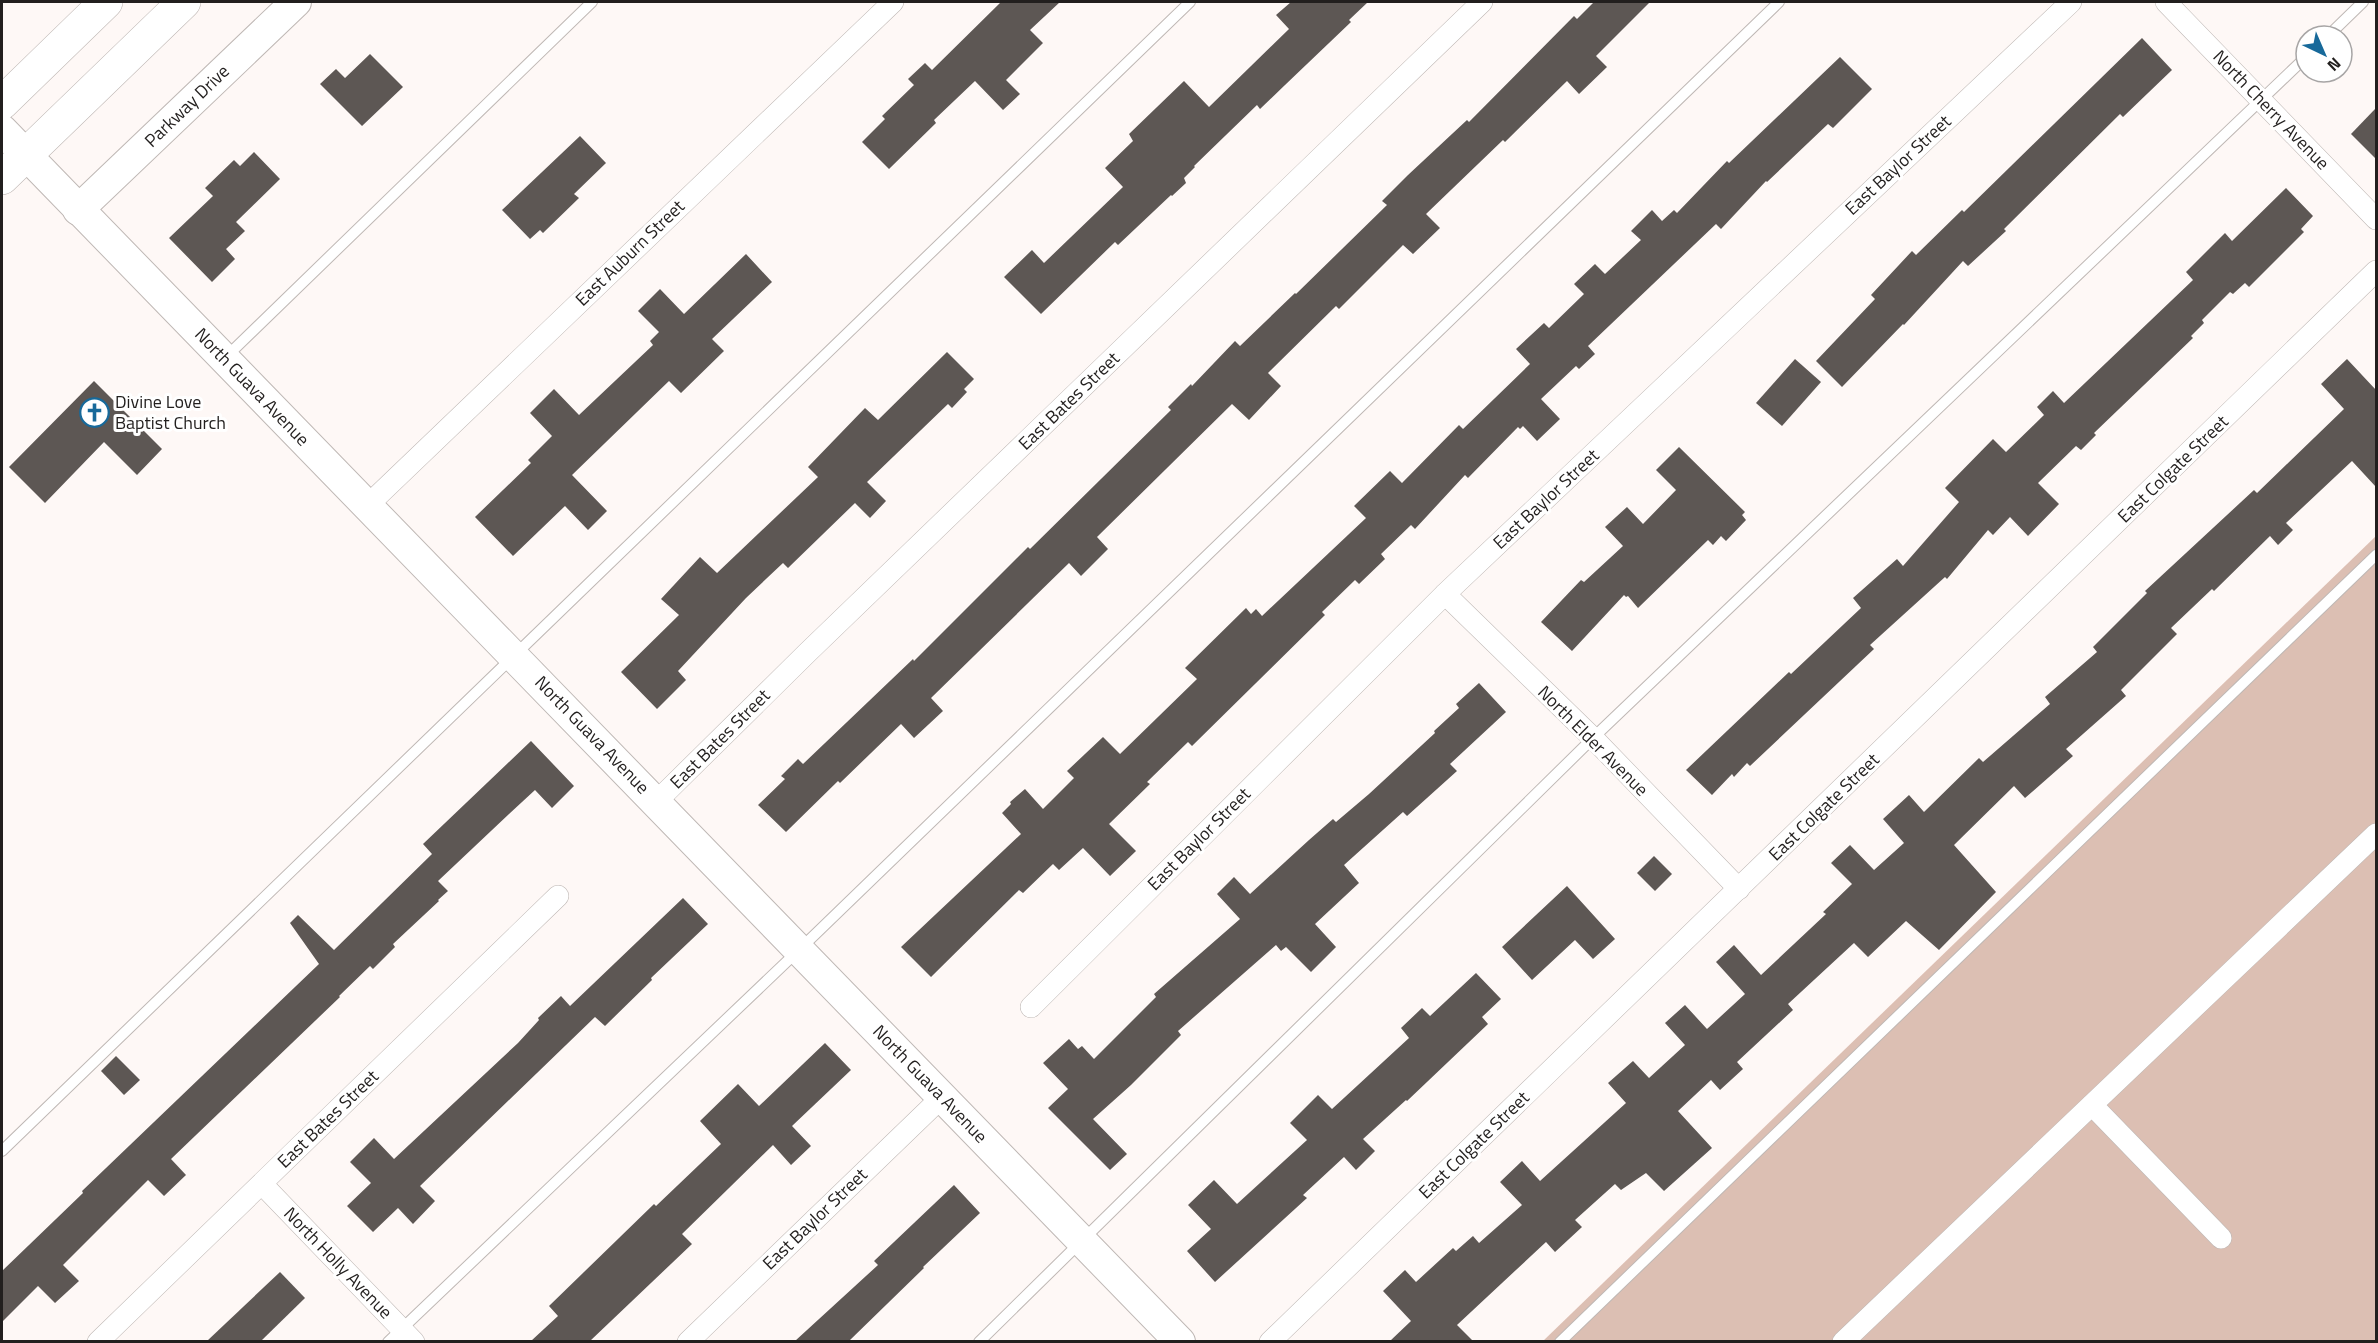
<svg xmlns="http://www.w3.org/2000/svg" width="2378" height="1343" font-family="'Titillium Web',sans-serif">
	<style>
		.green { fill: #dcbfb3 }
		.building { fill: #5d5754 }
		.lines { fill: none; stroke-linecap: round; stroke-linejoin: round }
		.lane-casing { stroke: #bfb8b5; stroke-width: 12 }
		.street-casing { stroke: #bfb8b5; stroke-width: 22 }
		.secondary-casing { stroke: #bfb8b5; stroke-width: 32 }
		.highway-casing { stroke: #bfb8b5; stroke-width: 34 }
		.lane { stroke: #fff; stroke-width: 10 }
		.street { stroke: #fff; stroke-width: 21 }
		.secondary { stroke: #fff; stroke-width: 30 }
		.highway { stroke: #fff; stroke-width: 33 }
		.labels { text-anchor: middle; stroke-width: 6; stroke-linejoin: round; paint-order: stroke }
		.street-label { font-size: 18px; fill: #221f1e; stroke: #fff }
		.poi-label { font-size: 18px; fill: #221f1e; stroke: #fff; text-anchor: start }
	</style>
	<rect width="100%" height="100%" fill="#fef8f6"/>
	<polygon class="green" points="2376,536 2376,1341 1543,1341"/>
	<g class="building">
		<polygon points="1001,2 1060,2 1030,30 1043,43 1006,80 1020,94 1003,110 975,81 934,120 936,123 889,169 862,142 885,119 882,116 914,85 908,79 925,63 932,70"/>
		<polygon points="1291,2 1368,2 1349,20 1351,22 1285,85 1260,109 1257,105 1194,166 1195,167 1184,178 1186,183 1172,196 1171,195 1118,245 1115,242 1041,314 1004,277 1032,250 1044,263 1123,187 1105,168 1133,141 1129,134 1184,81 1209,107 1289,29 1276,15"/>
		<polygon points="1594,2 1650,2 1596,56 1607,67 1579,94 1567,81 1505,142 1503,140 1426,214 1440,228 1413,254 1403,245 1339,309 1336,306 1268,373 1281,386 1249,420 1232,404 1097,537 1108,549 1081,576 1069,563 931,698 943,711 914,738 901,724 840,783 838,781 786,832 758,805 785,779 781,776 798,759 803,764 913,659 914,661 1028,547 1030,549 1171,410 1168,407 1191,384 1192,386 1235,341 1240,346 1295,293 1296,294 1387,205 1382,201 1408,175 1467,120 1469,122 1574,16 1577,19"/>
		<polygon points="2142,38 2172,70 2123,117 2120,114 2004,229 2006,231 1968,266 1963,261 1904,325 1903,324 1842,387 1816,361 1875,299 1871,295 1912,251 1916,255 1962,210 1964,212"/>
		<polygon points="370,54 403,87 362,126 320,84 336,69 345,78"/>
		<polygon points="1840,57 1872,89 1833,128 1828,124 1767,182 1766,181 1721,229 1716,224 1588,346 1595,354 1579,369 1576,366 1541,399 1560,419 1537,441 1523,426 1520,429 1518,427 1468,478 1465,475 1415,529 1411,525 1381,554 1385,559 1359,584 1355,580 1322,612 1325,615 1192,746 1188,742 1147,782 1150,784 1109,824 1136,851 1110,876 1083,848 1059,870 1053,864 1023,893 1019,890 931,977 901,947 1021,834 1002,813 1011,804 1010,802 1025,789 1043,809 1074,778 1067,771 1103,737 1120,754 1197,679 1185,668 1246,608 1251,614 1256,609 1262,616 1366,518 1354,506 1390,471 1402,483 1459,425 1463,429 1530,364 1516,349 1544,323 1549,328 1584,294 1574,284 1595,264 1605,274 1641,240 1631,231 1652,210 1662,221 1674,210 1677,213 1727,161 1729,163"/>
		<polygon points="2376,108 2376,159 2351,134"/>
		<polygon points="580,136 606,163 574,194 579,198 543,233 540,230 530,239 502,210"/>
		<polygon points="254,152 280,179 236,222 245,231 226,249 235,259 212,282 169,238 213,196 205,188 234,160 240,166"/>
		<polygon points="2286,188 2313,216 2301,229 2304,232 2249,287 2245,283 2233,294 2230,292 2202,320 2204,323 2191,336 2193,338 2094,433 2096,435 2081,450 2076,446 2038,483 2059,504 2028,536 2010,517 1993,535 1988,530 1947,579 1945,577 1870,645 1874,649 1750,766 1747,763 1734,777 1732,774 1712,795 1686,770 1789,672 1791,674 1861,608 1853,598 1897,559 1903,566 1959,502 1945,488 1993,439 2006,452 2044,415 2037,407 2053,391 2064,403 2193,280 2186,272 2225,233 2232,241"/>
		<polygon points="746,254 772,282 712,339 724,351 681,393 669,381 572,475 607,511 588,530 565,506 513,556 475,517 531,463 528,460 552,436 530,413 554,389 579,415 653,345 650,341 659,332 638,311 660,289 684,314"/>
		<polygon points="947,352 974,379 964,389 967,392 952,408 948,404 867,482 886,501 870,518 855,503 788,568 783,563 746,598 678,671 686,680 657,709 621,672 679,615 661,599 700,557 717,573 818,477 808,467 865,408 878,420"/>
		<polygon points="1795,359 1821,382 1782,426 1756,403"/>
		<polygon points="2347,359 2376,390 2376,487 2352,461 2286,523 2293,530 2278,545 2270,536 2214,591 2212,589 2171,628 2177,634 2121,690 2126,696 2066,749 2073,756 2025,798 2014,786 1954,845 1996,892 1939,950 1906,921 1868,957 1854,943 1788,1004 1793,1010 1737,1062 1743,1069 1720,1090 1711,1080 1678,1111 1712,1148 1664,1191 1646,1173 1621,1190 1615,1184 1575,1220 1582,1227 1555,1252 1546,1242 1457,1325 1473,1341 1390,1341 1411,1321 1383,1291 1405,1270 1416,1282 1453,1248 1456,1251 1473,1236 1479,1243 1522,1205 1500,1182 1522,1161 1540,1181 1626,1103 1608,1083 1633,1061 1649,1078 1685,1045 1665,1023 1685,1005 1707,1029 1745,994 1716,962 1734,945 1761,975 1826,914 1823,912 1852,884 1831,863 1850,845 1874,870 1904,843 1883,819 1909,795 1924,812 1979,758 1983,762 2050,704 2045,697 2097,652 2093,647 2147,593 2145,591 2254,490 2257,493 2344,409 2321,384"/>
		<polygon points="94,381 162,449 137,475 104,442 45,503 9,467"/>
		<polygon points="1679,447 1745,512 1742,515 1746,520 1726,541 1721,536 1713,545 1708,540 1638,608 1628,596 1626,597 1624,595 1572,651 1541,622 1581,580 1584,582 1623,546 1605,527 1627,507 1643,524 1676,490 1656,470"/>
		<polygon points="1479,683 1506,712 1450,764 1457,771 1407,816 1403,812 1344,865 1359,883 1315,924 1336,947 1311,972 1286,947 1281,951 1276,945 1178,1031 1181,1035 1131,1085 1093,1119 1127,1154 1110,1170 1048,1108 1068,1089 1043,1063 1069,1039 1078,1049 1082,1046 1094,1059 1156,997 1154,994 1240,919 1217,894 1234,877 1250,894 1309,840 1333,819 1336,822 1369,794 1435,733 1434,731 1459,708 1456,704"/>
		<polygon points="531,741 574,786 552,808 535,790 509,814 438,881 448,891 438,900 439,901 393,944 395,947 373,969 370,966 339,996 340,997 171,1159 186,1175 164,1196 148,1180 63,1265 79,1281 55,1303 38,1286 2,1322 2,1271 83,1193 82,1191 319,964 290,923 298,915 334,950 432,854 423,844"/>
		<polygon points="1654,856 1672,874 1655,891 1637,873"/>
		<polygon points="1567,886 1615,939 1593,959 1575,940 1532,980 1502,947"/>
		<polygon points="683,898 708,924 651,978 652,980 605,1026 595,1017 420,1186 435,1201 413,1224 398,1208 373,1232 347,1206 371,1183 350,1162 374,1138 394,1159 518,1043 539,1020 538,1018 561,996 570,1006"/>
		<polygon points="1476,973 1501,999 1482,1017 1488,1024 1407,1101 1406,1100 1363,1139 1375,1151 1356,1170 1344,1157 1303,1195 1307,1198 1215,1282 1187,1251 1211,1229 1188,1205 1214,1180 1237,1204 1307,1140 1290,1123 1318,1095 1332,1109 1409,1038 1401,1028 1422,1008 1430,1016"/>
		<polygon points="825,1043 851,1070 792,1126 811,1146 791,1165 773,1145 682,1234 692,1244 590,1341 531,1341 558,1316 549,1306 654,1204 656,1206 721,1144 700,1121 738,1084 759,1106"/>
		<polygon points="116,1056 140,1080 124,1095 101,1071"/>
		<polygon points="954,1185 980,1213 923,1267 924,1268 849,1341 795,1341 878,1265 874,1261"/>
		<polygon points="280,1272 305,1298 261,1341 207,1341"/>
	</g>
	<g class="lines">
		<defs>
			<g id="lane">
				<polyline points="2328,36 2363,2"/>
				<polyline points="226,357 592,2"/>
				<polyline points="2,1151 1190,2"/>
				<polyline points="388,1342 800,949 1779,2"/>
				<polyline points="979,1342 1593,738 2306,57"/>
				<polyline points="1560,1342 2376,555"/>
			</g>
			<g id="street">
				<polyline points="2166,2 2376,219"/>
				<polyline points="368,505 893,2"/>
				<polyline points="1445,594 1593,738 1739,889"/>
				<polyline points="657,801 807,653 1482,2"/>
				<polyline points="1031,1007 1445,594 2071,2"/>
				<polyline points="2092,1105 2221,1238"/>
				<polyline points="262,1184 414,1342"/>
				<polyline points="98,1342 558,896"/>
				<polyline points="688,1342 942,1097"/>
				<polyline points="1270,1342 2376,271"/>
				<polyline points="1843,1342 2376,834"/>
			</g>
			<g id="secondary">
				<polyline points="2,130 1180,1342"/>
				<polyline points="78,210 296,2"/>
			</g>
			<g id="highway">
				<polyline points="2,103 106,2"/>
				<polyline points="2,178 184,2"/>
			</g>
		</defs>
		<use href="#lane" class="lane-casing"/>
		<use href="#street" class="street-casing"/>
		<use href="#secondary" class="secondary-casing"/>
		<use href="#highway" class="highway-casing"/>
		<use href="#lane" class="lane"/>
		<use href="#street" class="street"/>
		<use href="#secondary" class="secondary"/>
		<use href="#highway" class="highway"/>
	</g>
	<defs>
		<symbol id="church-ring" viewBox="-11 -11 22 22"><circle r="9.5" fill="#fff" stroke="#17699a" stroke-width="1.5"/><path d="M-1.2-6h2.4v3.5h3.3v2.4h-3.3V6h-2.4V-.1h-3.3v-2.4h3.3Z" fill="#17699a"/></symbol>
	</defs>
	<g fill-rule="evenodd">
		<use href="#church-ring" x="78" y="396" width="33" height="33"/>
	</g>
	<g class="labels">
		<g class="street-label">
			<text transform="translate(187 106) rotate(-44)" y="6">Parkway Drive</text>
			<text transform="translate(2271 110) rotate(46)" y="6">North Cherry Avenue</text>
			<text transform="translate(1898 165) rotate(-43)" y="6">East Baylor Street</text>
			<text transform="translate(630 253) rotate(-44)" y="6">East Auburn Street</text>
			<text transform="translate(252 387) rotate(46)" y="6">North Guava Avenue</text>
			<text transform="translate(1069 401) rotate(-44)" y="6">East Bates Street</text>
			<text transform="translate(2173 469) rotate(-44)" y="6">East Colgate Street</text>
			<text transform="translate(1546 499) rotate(-43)" y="6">East Baylor Street</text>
			<text transform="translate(592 735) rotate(46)" y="6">North Guava Avenue</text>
			<text transform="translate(720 739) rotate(-45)" y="6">East Bates Street</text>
			<text transform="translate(1593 741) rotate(45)" y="6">North Elder Avenue</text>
			<text transform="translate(1824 807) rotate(-44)" y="6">East Colgate Street</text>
			<text transform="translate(1199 839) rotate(-45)" y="6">East Baylor Street</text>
			<text transform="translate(930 1084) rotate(46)" y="6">North Guava Avenue</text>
			<text transform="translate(328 1119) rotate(-44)" y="6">East Bates Street</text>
			<text transform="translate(1474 1145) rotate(-44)" y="6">East Colgate Street</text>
			<text transform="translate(815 1219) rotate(-44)" y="6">East Baylor Street</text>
			<text transform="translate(338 1263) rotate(46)" y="6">North Holly Avenue</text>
		</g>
		<g class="poi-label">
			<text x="115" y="408">Divine Love<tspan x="115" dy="21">Baptist Church</tspan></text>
		</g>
	</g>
	<rect width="2378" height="1343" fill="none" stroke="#221f1e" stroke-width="6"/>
	<g transform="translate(2324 54) rotate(136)"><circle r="28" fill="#ffffff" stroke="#a7a5a5" stroke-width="1.5"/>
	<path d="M0-4.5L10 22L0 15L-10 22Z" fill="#17699a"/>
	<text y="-9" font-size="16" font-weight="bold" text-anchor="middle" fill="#221f1e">N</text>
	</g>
</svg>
